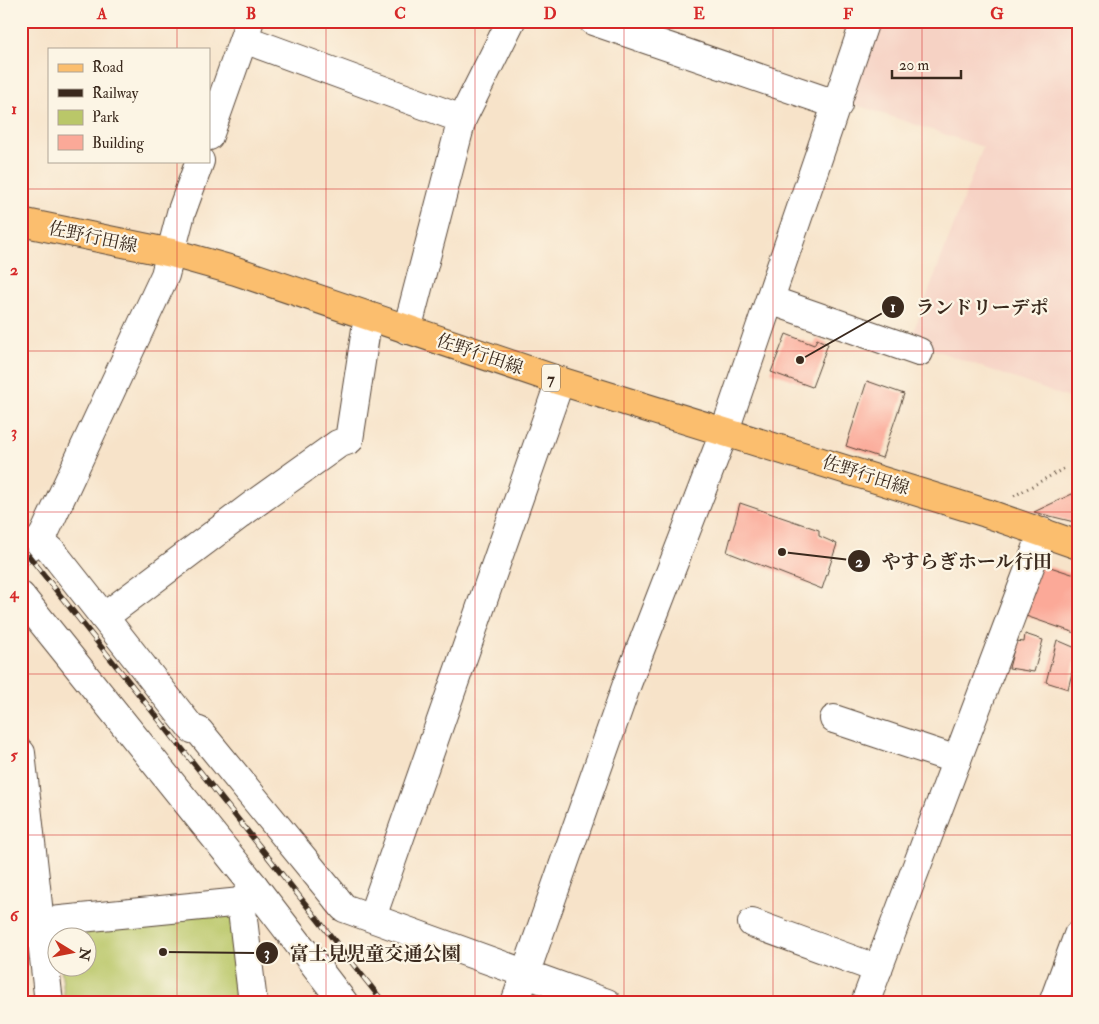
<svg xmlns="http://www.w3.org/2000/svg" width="1099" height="1024" font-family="'IM FELL Double Pica','Noto Serif JP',serif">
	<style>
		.built { fill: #f6d2c4 }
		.green { fill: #bac769; stroke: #7a7844 }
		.building { fill: #fba998 }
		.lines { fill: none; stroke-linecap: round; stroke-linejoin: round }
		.minor-casing { stroke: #574638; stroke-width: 30 }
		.major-casing { stroke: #574638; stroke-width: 30 }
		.path { stroke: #574638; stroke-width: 3; stroke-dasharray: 1 4; stroke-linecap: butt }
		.minor { stroke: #fff; stroke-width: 28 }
		.major { stroke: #fbbe6e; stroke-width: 28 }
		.rail-casing { stroke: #3b2a1e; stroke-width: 5.5 }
		.rail { stroke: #fcf5e5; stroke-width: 4; stroke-dasharray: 11; stroke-linecap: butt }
		.grid { fill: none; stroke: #d62828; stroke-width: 1; stroke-opacity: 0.55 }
		.labels { text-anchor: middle; stroke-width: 4.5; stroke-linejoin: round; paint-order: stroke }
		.shield { fill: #fcf5e5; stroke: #75675a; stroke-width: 1 }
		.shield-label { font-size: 16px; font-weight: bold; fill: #3b2a1e }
		.street-label { font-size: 18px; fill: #3b2a1e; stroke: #fcf5e5 }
		.leader { fill: none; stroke: #3b2a1e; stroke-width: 2 }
		.callout-dot { fill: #3b2a1e; stroke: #fcf5e5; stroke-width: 2 }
		.mark-label { font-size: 15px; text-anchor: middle; font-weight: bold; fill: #fff }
		.callout-label { font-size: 19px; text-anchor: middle; font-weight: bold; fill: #3b2a1e; stroke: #fcf5e5; stroke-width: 4.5; stroke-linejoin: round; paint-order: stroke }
		.neatline { fill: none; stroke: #d62828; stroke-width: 2 }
		.grid-label { font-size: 16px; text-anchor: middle; font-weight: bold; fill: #d62828 }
	</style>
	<rect width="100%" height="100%" fill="#fcf5e5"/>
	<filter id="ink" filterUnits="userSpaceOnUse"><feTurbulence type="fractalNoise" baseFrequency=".02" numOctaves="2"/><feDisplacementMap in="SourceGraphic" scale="10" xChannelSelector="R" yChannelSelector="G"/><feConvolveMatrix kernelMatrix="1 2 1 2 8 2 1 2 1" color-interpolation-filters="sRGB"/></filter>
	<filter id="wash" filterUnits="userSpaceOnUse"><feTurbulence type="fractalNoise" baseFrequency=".0096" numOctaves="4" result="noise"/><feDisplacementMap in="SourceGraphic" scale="20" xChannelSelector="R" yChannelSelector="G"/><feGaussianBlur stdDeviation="1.12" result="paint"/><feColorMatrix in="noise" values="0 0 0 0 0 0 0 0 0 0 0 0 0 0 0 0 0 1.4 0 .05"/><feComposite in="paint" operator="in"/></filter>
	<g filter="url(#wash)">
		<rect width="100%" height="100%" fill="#f7e3c9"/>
		<g class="built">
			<polygon points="876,21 1078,21 1077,401 910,341 983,147 847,102"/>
			<polygon points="1078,972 1078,1003 1067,1003"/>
		</g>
		<polygon class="green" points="233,911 245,1003 65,1003 61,967 88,966 88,936 57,938 57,932"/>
		<g id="blocks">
			<g class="building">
				<polygon points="786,334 814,345 817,339 828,344 812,387 771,372"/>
				<polygon points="867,381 904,394 882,458 846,446"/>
				<polygon points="1072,494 1078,495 1078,523 1034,512"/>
				<polygon points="740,503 819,530 819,536 837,544 822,589 727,552"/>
				<polygon points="1041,564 1078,576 1078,634 1023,615"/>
				<polygon points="1025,634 1043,640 1034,672 1009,668 1016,641 1024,642"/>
				<polygon points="1057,640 1078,649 1068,689 1046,682"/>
			</g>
		</g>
	</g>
	<g filter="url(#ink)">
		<use href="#blocks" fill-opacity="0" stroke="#574638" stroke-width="1"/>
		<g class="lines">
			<defs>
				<g id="minor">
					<polyline points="593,21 838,105"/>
					<polyline points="244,39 462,119"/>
					<polyline points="209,136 249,23"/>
					<polyline points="770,300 919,352"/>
					<polyline points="407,330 462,119 511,21"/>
					<polyline points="40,540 51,550 192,729 199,731 344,908 607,1003"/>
					<polyline points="21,551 40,540 44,534 165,275 181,213 200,161"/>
					<polyline points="21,596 254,886 241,902"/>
					<polyline points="104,617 254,504 338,444 349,440 368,316"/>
					<polyline points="834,719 957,760"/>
					<polyline points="21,753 49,1003"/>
					<polyline points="254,886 344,1003"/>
					<polyline points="372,917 560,381"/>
					<polyline points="41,922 241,902 253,1003"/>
					<polyline points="752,923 878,969"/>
					<polyline points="515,1003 627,684 725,430 865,21"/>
					<polyline points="865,1003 1043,532"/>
					<polyline points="1053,1003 1078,935"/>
				</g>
				<polyline id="major" points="21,222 172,253 236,271 560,381 986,513 1078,545"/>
			</defs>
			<use href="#minor" class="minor-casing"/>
			<use href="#major" class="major-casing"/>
			<polyline class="path" points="1014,496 1063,469"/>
			<use href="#minor" class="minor"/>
			<use href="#major" class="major"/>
			<defs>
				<polyline id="rail" points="21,546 384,1003"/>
			</defs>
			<use href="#rail" class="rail-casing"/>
			<use href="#rail" class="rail"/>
		</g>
	</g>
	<path class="grid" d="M177,21V49M326,21V1003M475,21V1003M624,21V1003M773,21V1003M922,21V1003M177,161V1003M21,189H1078M21,351H1078M21,512H1078M21,674H1078M21,835H1078"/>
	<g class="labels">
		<rect class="shield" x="542" y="364.5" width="18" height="27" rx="4"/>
		<g class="shield-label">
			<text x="551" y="384">7</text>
		</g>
		<g class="street-label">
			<text transform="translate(93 237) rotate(12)" y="6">佐野行田線</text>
			<text transform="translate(480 354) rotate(19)" y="6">佐野行田線</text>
			<text transform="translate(866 475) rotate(18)" y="6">佐野行田線</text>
		</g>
	</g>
	<path class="leader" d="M800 360L893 307M782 552L859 561M163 952L267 953"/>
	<g class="callout-dot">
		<circle cx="800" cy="360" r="5"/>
		<circle cx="782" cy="552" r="5"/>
		<circle cx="163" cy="952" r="5"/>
		<circle cx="893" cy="307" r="12"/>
		<circle cx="859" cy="561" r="12"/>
		<circle cx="267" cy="953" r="12"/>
	</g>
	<g class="mark-label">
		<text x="893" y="312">1</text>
		<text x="859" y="567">2</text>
		<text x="267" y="958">3</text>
	</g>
	<g class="callout-label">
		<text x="982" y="314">ランドリーデポ</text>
		<text x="967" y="568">やすらぎホール行田</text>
		<text x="375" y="960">富士見児童交通公園</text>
	</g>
	<rect width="1099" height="1024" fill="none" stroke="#fcf5e5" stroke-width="55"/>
	<rect x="48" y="48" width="162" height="115" fill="#fcf5e5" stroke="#afa495"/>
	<rect x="58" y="64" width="25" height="8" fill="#fbbe6e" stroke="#afa495"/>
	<text x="92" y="72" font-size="15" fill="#3b2a1e">Road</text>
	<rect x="58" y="89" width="25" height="8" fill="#3b2a1e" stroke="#afa495"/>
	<text x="92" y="98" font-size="15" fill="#3b2a1e">Railway</text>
	<rect x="58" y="110" width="25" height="15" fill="#bac769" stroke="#afa495"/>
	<text x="92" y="122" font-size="15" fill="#3b2a1e">Park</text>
	<rect x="58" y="135" width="25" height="15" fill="#fba998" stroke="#afa495"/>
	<text x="92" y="148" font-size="15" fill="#3b2a1e">Building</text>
	<g transform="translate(72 952) rotate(100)"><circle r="24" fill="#fcf5e5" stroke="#afa495"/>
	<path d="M0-4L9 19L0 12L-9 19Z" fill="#c8321e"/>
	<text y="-8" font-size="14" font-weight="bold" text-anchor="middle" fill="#3b2a1e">N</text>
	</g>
	<path d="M892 70v8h69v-8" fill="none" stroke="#3b2a1e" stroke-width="2.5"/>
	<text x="899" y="70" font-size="15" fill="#3b2a1e" stroke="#fcf5e5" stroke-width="4" paint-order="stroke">20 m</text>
	<rect x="28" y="28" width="1044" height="968" class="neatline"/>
	<g class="grid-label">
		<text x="102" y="19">A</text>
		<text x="251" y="19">B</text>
		<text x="400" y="19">C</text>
		<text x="550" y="19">D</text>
		<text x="699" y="19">E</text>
		<text x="848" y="19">F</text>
		<text x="997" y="19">G</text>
		<text x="14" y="114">1</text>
		<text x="14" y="275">2</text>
		<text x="14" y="437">3</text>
		<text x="14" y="598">4</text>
		<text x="14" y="760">5</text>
		<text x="14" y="921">6</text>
	</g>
</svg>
